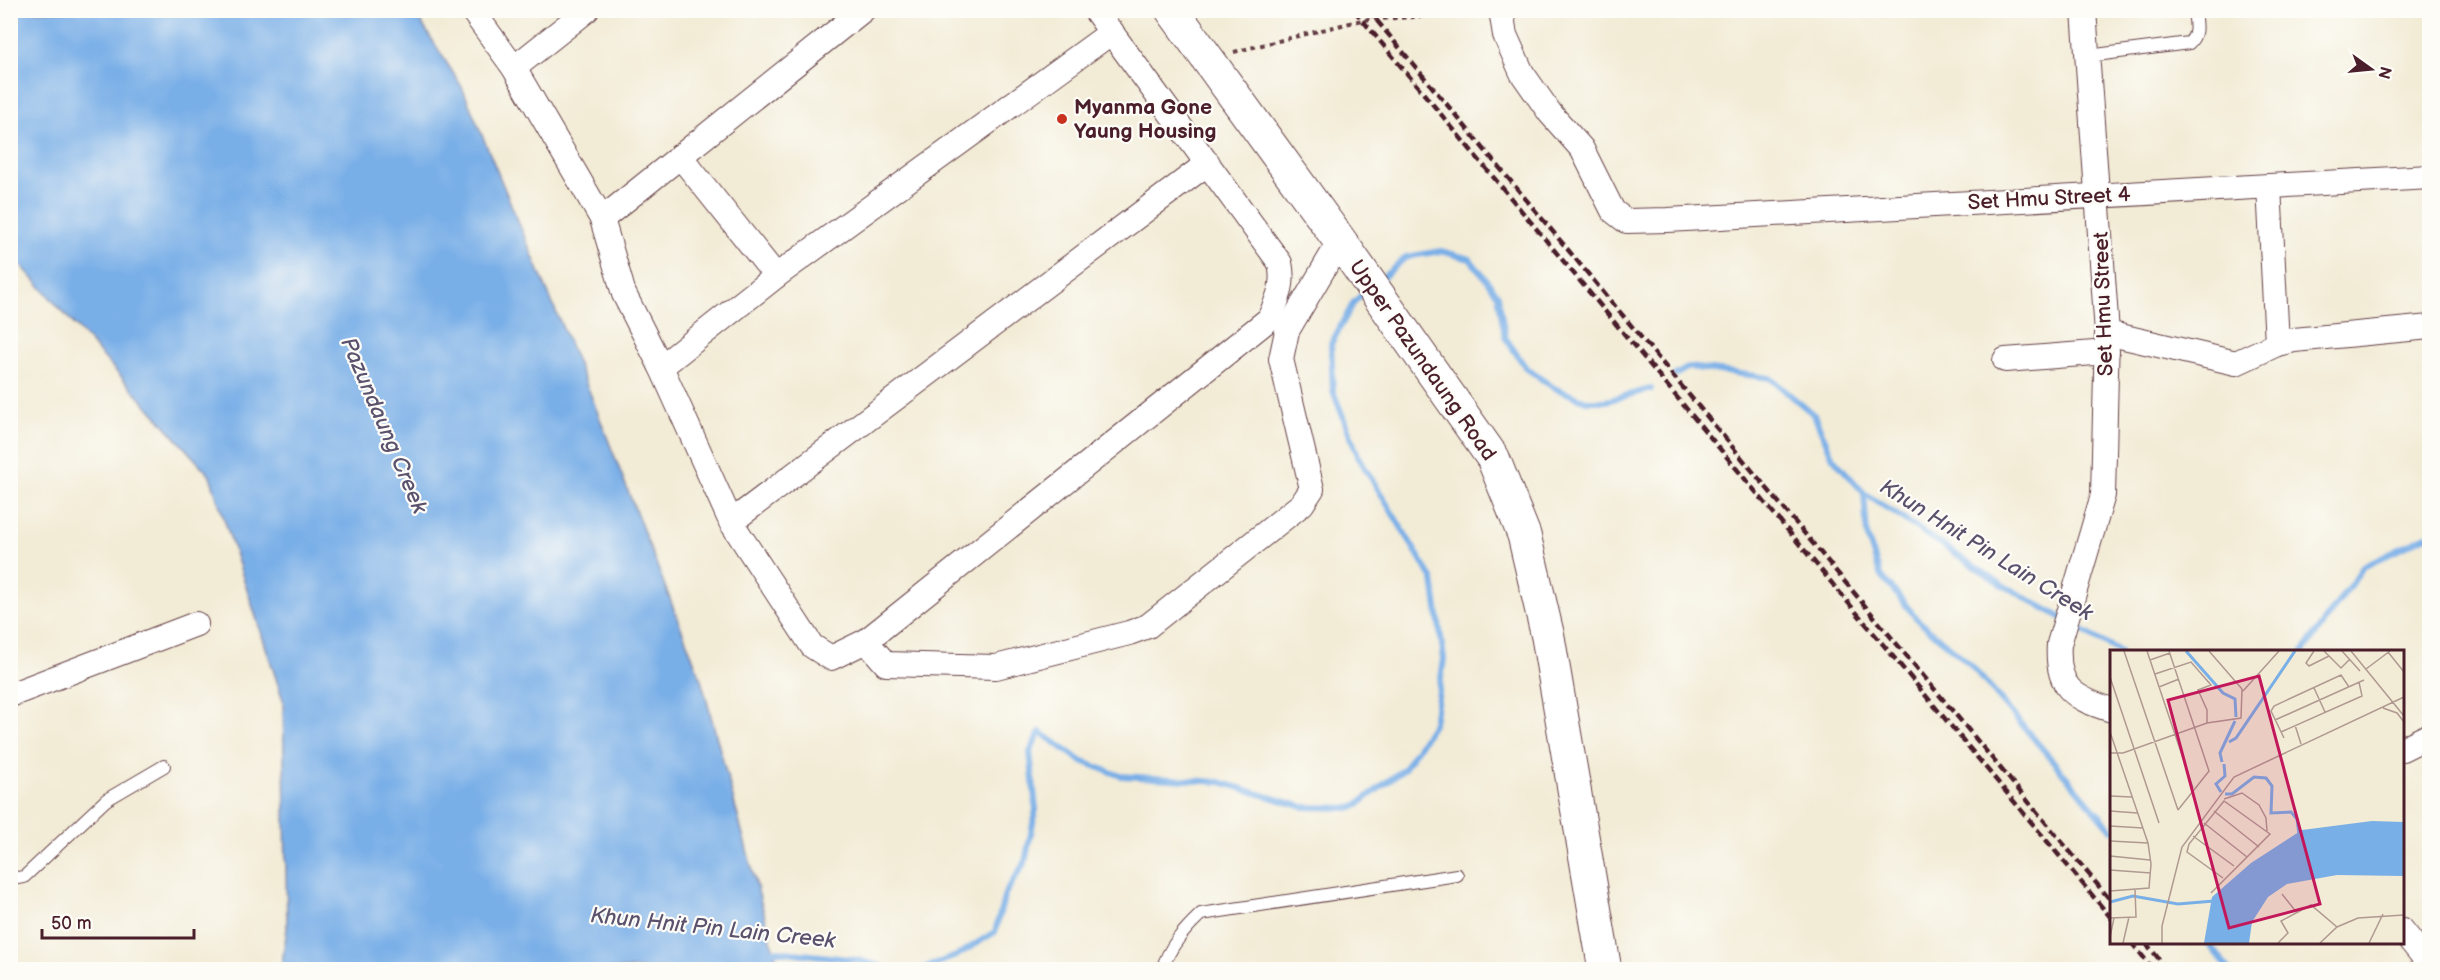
<svg xmlns="http://www.w3.org/2000/svg" width="2440" height="980" font-family="'Balsamiq Sans',sans-serif">
	<style>
		.water { fill: #79afe7; stroke: #626789; stroke-width: 1.5 }
		.lines { fill: none; stroke-linecap: round; stroke-linejoin: round }
		.stream { stroke: #79afe7; stroke-width: 6 }
		.lane-casing { stroke: #633e44; stroke-width: 14 }
		.street-casing { stroke: #633e44; stroke-width: 26 }
		.primary-casing { stroke: #633e44; stroke-width: 35 }
		.path { stroke: #633e44; stroke-width: 4; stroke-dasharray: 4.5 4.5; stroke-linecap: butt }
		.lane { stroke: #fff; stroke-width: 12 }
		.street { stroke: #fff; stroke-width: 24 }
		.primary { stroke: #fff; stroke-width: 33 }
		.rail { stroke: #4a1f2b; stroke-width: 4.5; stroke-dasharray: 9 4.5; stroke-linecap: butt }
		.poi-dot { fill: #c8321e; stroke: #fdfcf7; stroke-width: 2 }
		.labels { text-anchor: middle; stroke-width: 4.5; stroke-linejoin: round; paint-order: stroke }
		.poi-label { font-size: 21px; font-weight: bold; fill: #4a1f2b; stroke: #fdfcf7; text-anchor: start }
		.street-label { font-size: 21px; fill: #4a1f2b; stroke: #fdfcf7 }
		.water-label { font-size: 22px; font-style: italic; fill: #5a516d; stroke: #fdfcf7 }
		.inset-river { fill: none; stroke: #79afe7; stroke-width: 3 }
		.inset-road { fill: none; stroke: #af9991; stroke-width: 1.5 }
		.view { fill: #c2185b; fill-opacity: 0.15; stroke: #c2185b; stroke-width: 3 }
		.inset-edge { fill: none; stroke: #4a1f2b; stroke-width: 3 }
	</style>
	<rect width="100%" height="100%" fill="#fdfcf7"/>
	<filter id="ink" filterUnits="userSpaceOnUse"><feTurbulence type="fractalNoise" baseFrequency=".0167" numOctaves="2"/><feDisplacementMap in="SourceGraphic" scale="12" xChannelSelector="R" yChannelSelector="G"/><feConvolveMatrix kernelMatrix="1 2 1 2 8 2 1 2 1" color-interpolation-filters="sRGB"/></filter>
	<filter id="wash" filterUnits="userSpaceOnUse"><feTurbulence type="fractalNoise" baseFrequency=".008" numOctaves="4" result="noise"/><feDisplacementMap in="SourceGraphic" scale="24" xChannelSelector="R" yChannelSelector="G"/><feGaussianBlur stdDeviation="1.35" result="paint"/><feColorMatrix in="noise" values="0 0 0 0 0 0 0 0 0 0 0 0 0 0 0 0 0 1.4 0 .05"/><feComposite in="paint" operator="in"/></filter>
	<g filter="url(#wash)">
		<rect width="100%" height="100%" fill="#f2ebd5"/>
		<polygon class="water" points="10,11 414,11 462,87 590,393 701,679 779,969 281,969 287,929 283,700 210,476 11,254"/>
		<g class="lines">
			<g class="stream">
				<polyline points="1380,280 1406,257 1441,251 1470,259 1498,295 1505,337 1526,368 1554,388 1586,401 1606,401 1651,389"/>
				<polyline points="1675,375 1689,367 1770,378 1814,415 1833,458 1864,493 2001,584 2062,618"/>
				<polyline points="1864,493 1867,535 1880,574 1919,621 1969,663 2112,830"/>
				<polyline points="2071,624 2120,652"/>
				<polyline points="2303,652 2363,567 2430,534"/>
				<polyline points="2207,942 2230,970"/>
				<polyline points="767,950 857,960 894,970"/>
				<polyline points="919,970 956,956 995,932 1005,894 1025,862 1036,809 1030,752 1040,732 1081,761 1121,776 1220,782 1303,807 1353,808 1404,769 1434,723 1444,659 1433,580 1359,458 1333,391 1331,344 1354,302 1365,292"/>
			</g>
		</g>
	</g>
	<g filter="url(#ink)">
		<g class="lines">
			<defs>
				<g id="lane">
					<path d="M2088,56L2189,43C2199,34 2195,23 2194,10"/>
					<polyline points="10,879 24,877 106,800 164,766"/>
					<path d="M1162,970C1169,947 1184,930 1201,914L1457,875"/>
				</g>
				<g id="street">
					<path d="M472,10L514,68L602,219L624,294L661,367L731,522L812,646L831,658L866,641L1269,319C1278,299 1285,284 1280,263L1095,10"/>
					<polyline points="1501,10 1505,35 1522,73 1550,113 1582,149 1613,211 1626,221 1668,220 2430,177"/>
					<path d="M2084,10L2107,333L2103,495L2059,644C2056,687 2072,698 2112,710"/>
					<polyline points="514,68 587,10"/>
					<polyline points="680,156 776,276"/>
					<polyline points="2269,186 2277,344"/>
					<polyline points="602,219 863,10"/>
					<polyline points="2107,333 2236,363 2277,344 2294,340 2430,327"/>
					<polyline points="2005,360 2107,352"/>
					<polyline points="661,367 776,276 1112,32"/>
					<polyline points="731,522 1208,163"/>
					<polyline points="866,641 886,664 996,667 1129,633 1148,626 1302,504 1312,489 1281,359 1287,331 1340,241"/>
					<polyline points="10,695 196,624"/>
					<polyline points="2402,749 2430,735"/>
					<polyline points="2402,930 2430,965"/>
				</g>
				<polyline id="primary" points="1172,10 1340,241 1493,458 1524,535 1548,637 1605,970"/>
			</defs>
			<use href="#lane" class="lane-casing"/>
			<use href="#street" class="street-casing"/>
			<use href="#primary" class="primary-casing"/>
			<polyline class="path" points="1234,52 1362,20 1480,13"/>
			<use href="#lane" class="lane"/>
			<use href="#street" class="street"/>
			<use href="#primary" class="primary"/>
			<g class="rail">
				<polyline points="1354,10 2112,919"/>
				<polyline points="1368,10 2112,902"/>
				<polyline points="2131,942 2154,970"/>
				<polyline points="2145,942 2168,970"/>
			</g>
		</g>
	</g>
	<circle class="poi-dot" cx="1062" cy="119" r="6"/>
	<g class="labels">
		<g class="poi-label">
			<text x="1074" y="114">Myanma Gone<tspan x="1074" dy="24">Yaung Housing</tspan></text>
		</g>
		<g class="street-label">
			<text transform="translate(2049 198) rotate(-3)" y="7">Set Hmu Street 4</text>
			<text transform="translate(2103 304) rotate(-92)" y="7">Set Hmu Street</text>
			<text transform="translate(1423 360) rotate(55)" y="7">Upper Pazundaung Road</text>
		</g>
		<g class="water-label">
			<text transform="translate(385 425) rotate(67)" y="8">Pazundaung Creek</text>
			<text transform="translate(1987 549) rotate(32)" y="8">Khun Hnit Pin Lain Creek</text>
			<text transform="translate(713 927) rotate(6)" y="8">Khun Hnit Pin Lain Creek</text>
		</g>
	</g>
	<g transform="translate(2110 650)">
		<rect width="294" height="294" fill="#f2ebd5"/>
		<path d="M262,171L294,172V226L227,225L177,234L158,247L142,272L139,293H94L102,247L141,213L192,180Z" fill="#79afe7"/>
		<path class="inset-river" d="M76,1L113,43L125,49L126,67M119,92L126,88L185,1M112,112L110,103L125,71M111,142L106,134L115,126L114,114M115,144H122L144,127L156,128L162,136L161,163L181,162L187,169L189,184M0,252L23,246L68,254L104,251"/>
		<path class="inset-road" d="M14,1L68,160M37,1L83,138M59,1L99,121L68,160M204,1L196,13L199,16L219,6M214,1L231,18L240,9M232,1L250,21M241,1L294,66M278,2L294,22M40,10L60,3M256,19L280,1M45,24L81,12L101,35L88,40L97,60V73M0,27L49,173M49,37L69,29M204,38L215,62M133,41L169,1M273,58L287,63L294,72M165,70L254,30M185,75L191,94M0,82L38,193L41,214L39,238L0,241M171,82L252,46L249,32M174,88L161,61L164,56L231,25L239,37M0,103H13L97,73L131,68L132,39L99,1M0,146L22,147M114,149L132,143L149,155L156,168L157,181M0,161L27,163M104,161L149,197M94,173L137,207M0,176L33,178M83,186L124,216M0,191L38,193M0,206L40,210M0,220L41,223M101,243L160,184L114,151L79,194L77,202L113,228M172,244L187,263M0,268L26,267L25,239M0,287L4,268M13,293L19,267M52,293V276L72,197L124,127L294,47M168,293L178,283L171,271L201,255L227,277M210,293L227,277L248,268L294,265M259,293L273,264"/>
		<path class="view" d="M149,26L210,254L119,278L58,50Z"/>
		<rect width="294" height="294" class="inset-edge"/>
	</g>
	<rect width="2440" height="980" fill="none" stroke="#fdfcf7" stroke-width="36"/>
	<g transform="translate(2371 69) rotate(105)" stroke="#fdfcf7" stroke-width="4.5" paint-order="stroke">
	<path d="M0-4.5L10 22L0 15L-10 22Z" fill="#4a1f2b"/>
	<text y="-9" font-size="16" font-weight="bold" text-anchor="middle" fill="#4a1f2b">N</text>
	</g>
	<path d="M42 929v9h152v-9" fill="none" stroke="#4a1f2b" stroke-width="3"/>
	<text x="51" y="929" font-size="18" fill="#4a1f2b" stroke="#fdfcf7" stroke-width="4.5" paint-order="stroke">50 m</text>
</svg>
